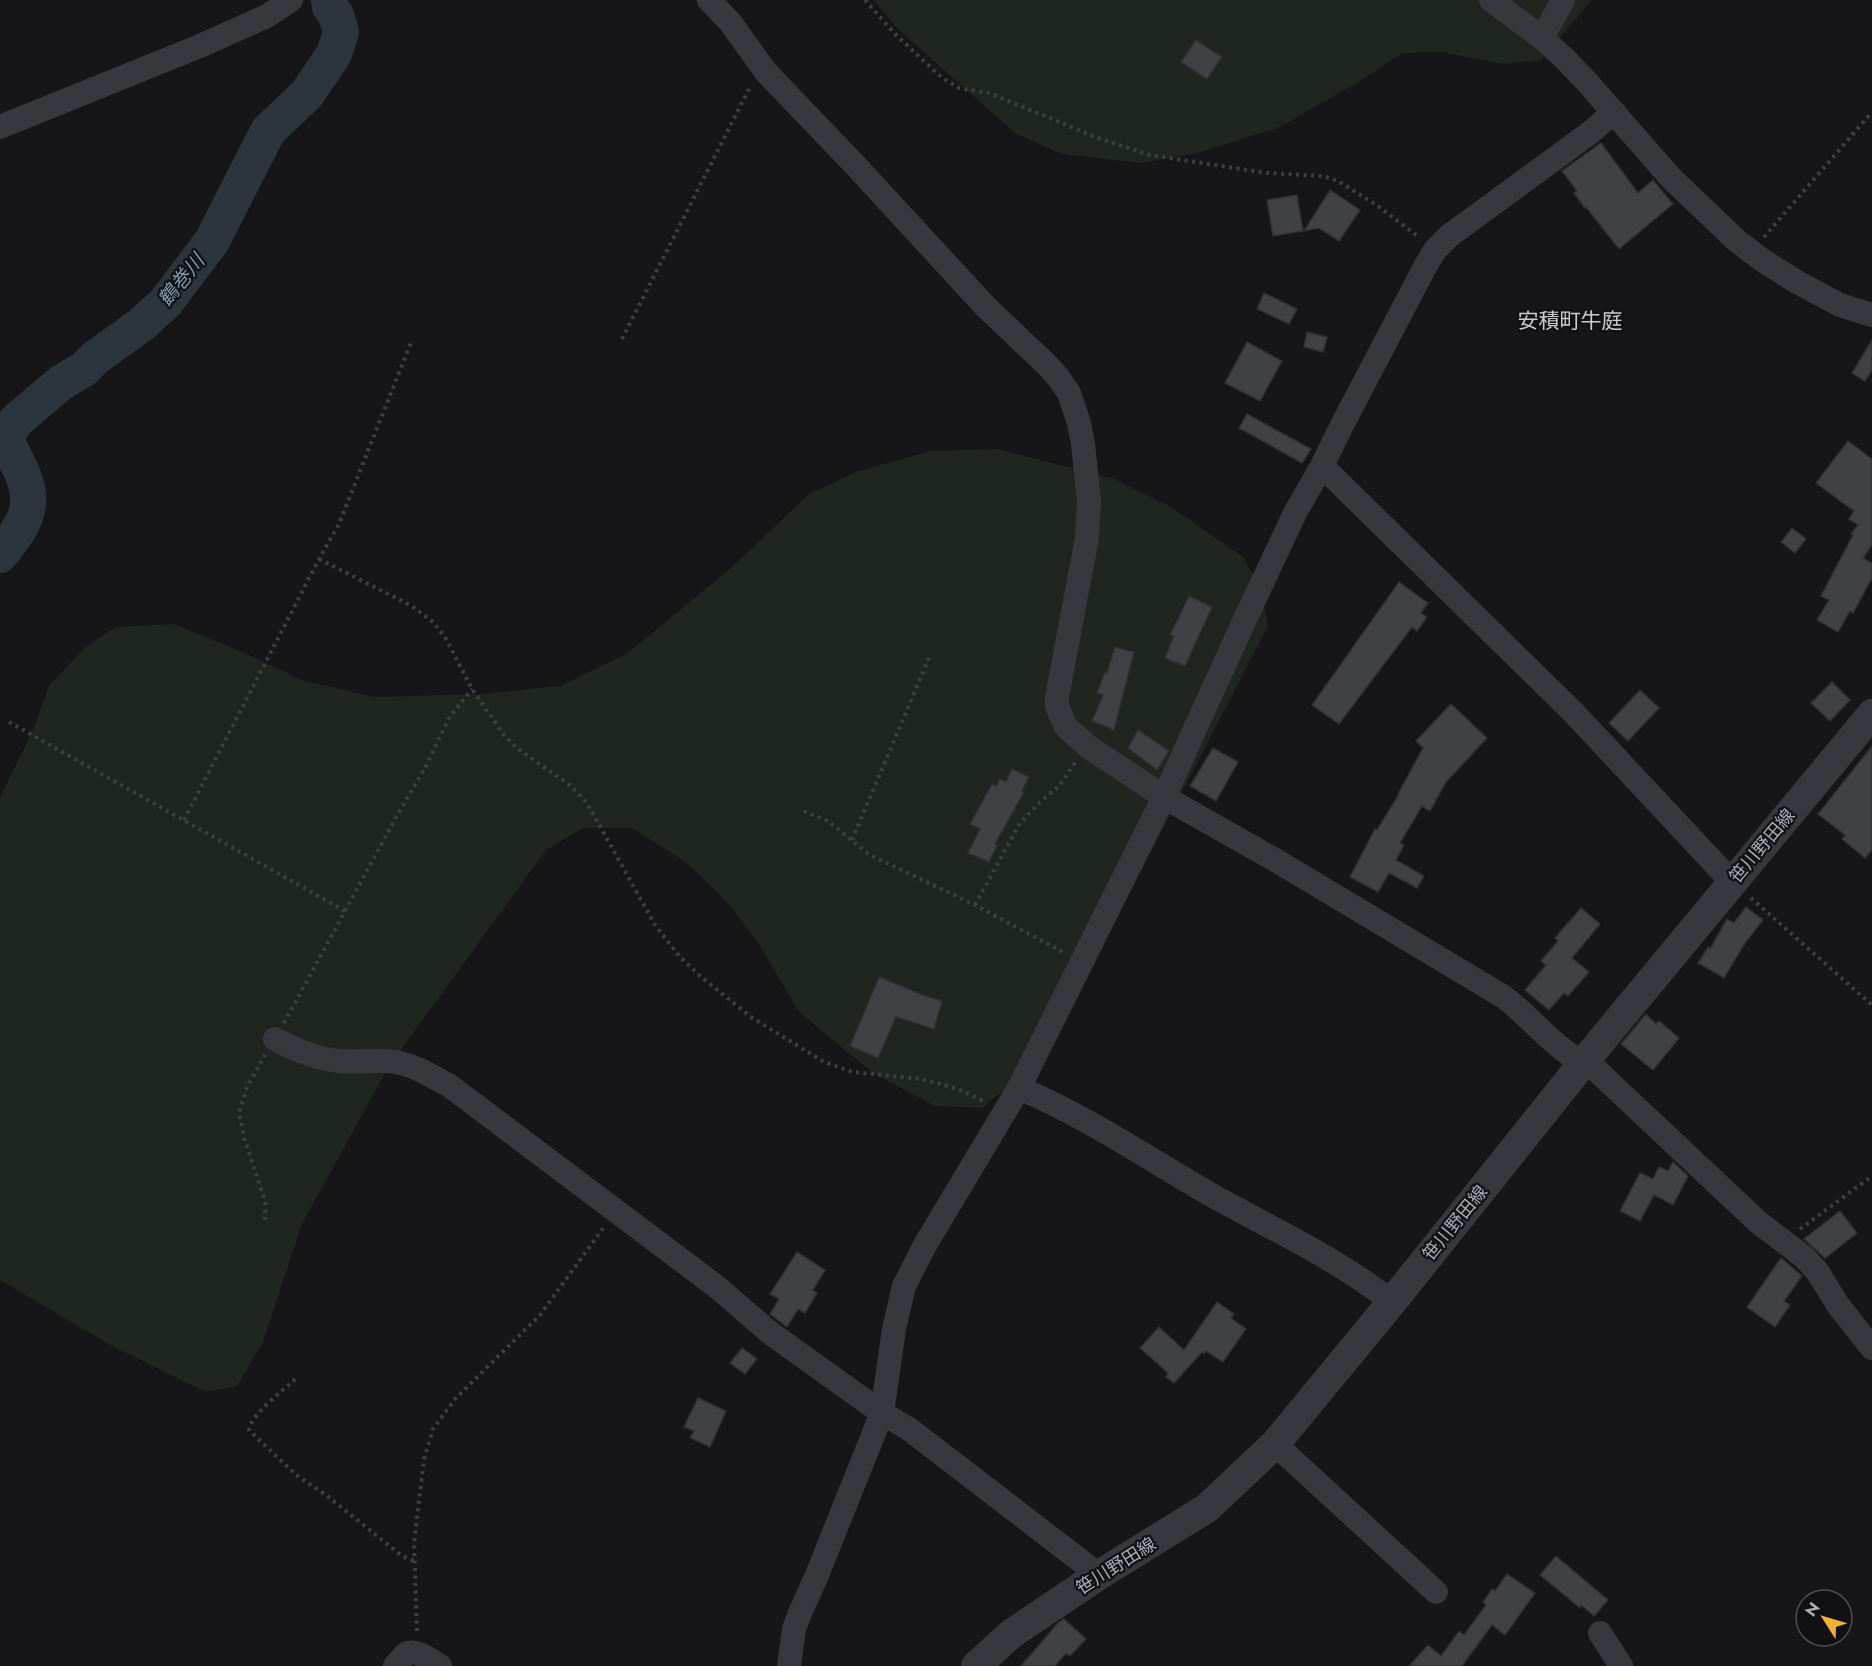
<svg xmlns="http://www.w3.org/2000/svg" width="1872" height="1666" font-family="Jost,'Noto Sans JP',sans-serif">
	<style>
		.green { fill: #1e261f }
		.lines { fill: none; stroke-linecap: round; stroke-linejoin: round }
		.river { stroke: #2c353c; stroke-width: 36 }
		.building { fill: #404145; stroke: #303034; stroke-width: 1.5 }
		.path { stroke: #3d3f44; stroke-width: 4; stroke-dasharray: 3 4.5; stroke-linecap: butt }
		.minor { stroke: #37383d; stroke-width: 24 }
		.tertiary { stroke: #37383d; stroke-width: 30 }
		.labels { text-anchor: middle; stroke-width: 4.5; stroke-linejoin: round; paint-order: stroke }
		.street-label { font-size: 18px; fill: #a8adb8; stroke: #111113 }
		.water-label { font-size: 20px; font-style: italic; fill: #7f9bb3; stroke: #111113 }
		.quarter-label { font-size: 21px; fill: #c9ccd4; stroke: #111113 }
	</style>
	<rect width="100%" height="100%" fill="#161618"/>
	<g class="green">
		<polygon points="873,0 1592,0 1541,60 1502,64 1441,52 1402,53 1360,81 1280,127 1198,153 1141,163 1062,154 1015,133 899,30"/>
		<polygon points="998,449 1114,479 1171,507 1243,557 1260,587 1268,626 1076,996 1027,1071 982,1108 935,1106 873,1073 799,1012 760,946 728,903 686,862 632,828 583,828 546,850 387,1069 302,1224 263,1342 237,1386 206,1392 112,1346 0,1280 0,798 33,730 49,686 85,647 116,627 174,624 245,653 304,681 375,697 482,694 561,686 628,653 731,568 809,494 856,472 930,451"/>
	</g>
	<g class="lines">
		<path class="river" d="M0,555C21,528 37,510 23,475C18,463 11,452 7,440L9,431L17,420L62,382L84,369L95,358L142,324L166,302L212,241L268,131L307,94L334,54L341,32L336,15L330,7L329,0"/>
	</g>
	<g class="building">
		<polygon points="1196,40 1222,57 1207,79 1181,62"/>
		<polygon points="1601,143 1638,193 1653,180 1673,204 1619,249 1586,207 1585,208 1574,193 1577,191 1562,171"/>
		<polygon points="1330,190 1360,210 1339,241 1319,228 1304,231"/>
		<polygon points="1297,195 1303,231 1273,236 1267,200"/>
		<polygon points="1264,293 1297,309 1289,324 1257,309"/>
		<polygon points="1307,332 1327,337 1323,352 1304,347"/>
		<polygon points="1872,340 1872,370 1865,381 1852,373"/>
		<polygon points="1247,342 1282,361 1260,401 1225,383"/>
		<polygon points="1247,414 1311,449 1302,463 1239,428"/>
		<polygon points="1848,441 1872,459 1872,545 1863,558 1872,563 1872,578 1853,613 1850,611 1838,632 1817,620 1829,600 1821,596 1853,535 1851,534 1858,525 1849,519 1854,511 1816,483"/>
		<polygon points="1792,528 1806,539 1795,553 1781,542"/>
		<polygon points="1399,582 1428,603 1421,613 1427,617 1417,631 1412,627 1339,724 1312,705"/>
		<polygon points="1189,596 1212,607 1185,666 1165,658 1174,636 1170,635"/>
		<polygon points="1115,647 1134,652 1114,730 1092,721 1103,695 1097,693 1105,672 1107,673"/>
		<polygon points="1832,682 1850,700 1830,721 1811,703"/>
		<polygon points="1640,690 1659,708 1628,741 1609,723"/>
		<polygon points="1451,704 1487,738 1446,782 1430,811 1422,806 1400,843 1404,845 1396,860 1424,876 1417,888 1389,873 1378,892 1350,877 1375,829 1377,830 1399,794 1398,794 1423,748 1416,741"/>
		<polygon points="1138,730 1169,751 1157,770 1128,748"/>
		<polygon points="1872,746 1872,850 1865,858 1842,839 1845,835 1818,814"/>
		<polygon points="1213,748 1238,762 1216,801 1190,786"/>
		<polygon points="1012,769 1029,777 1022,791 1024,792 995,844 997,845 989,862 968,853 980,829 970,824 992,784 996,786 1000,779 1006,782"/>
		<polygon points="1746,907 1763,920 1745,943 1724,978 1698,963 1708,947 1710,949 1727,919 1734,923"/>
		<polygon points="1581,908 1600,924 1572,958 1589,972 1568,996 1564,993 1549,1010 1525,990 1546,965 1541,961 1558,941 1555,938"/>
		<polygon points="879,977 923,995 942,1001 934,1029 896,1017 878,1058 850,1046"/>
		<polygon points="1646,1014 1656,1024 1659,1021 1679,1038 1653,1070 1621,1044"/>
		<polygon points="1673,1162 1688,1176 1673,1205 1654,1195 1640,1221 1620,1211 1640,1173 1653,1179 1659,1167 1668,1171"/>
		<polygon points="1840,1211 1857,1233 1825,1258 1804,1239"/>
		<polygon points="797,1252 825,1270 813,1290 817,1293 805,1313 798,1309 787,1327 770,1314 779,1299 770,1294"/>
		<polygon points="1781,1258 1802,1276 1784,1301 1790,1305 1775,1327 1747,1307"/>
		<polygon points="1217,1302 1234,1314 1231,1318 1246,1329 1223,1362 1206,1351 1204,1354 1202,1352 1174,1383 1166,1377 1168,1373 1140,1348 1159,1327 1184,1350"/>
		<polygon points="742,1348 757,1359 745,1374 730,1363"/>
		<polygon points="698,1398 726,1411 710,1447 690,1438 694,1431 684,1427"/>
		<polygon points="1556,1556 1608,1600 1594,1616 1581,1605 1580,1608 1540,1575"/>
		<polygon points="1507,1574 1535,1593 1505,1635 1492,1625 1462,1666 1409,1666 1428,1645 1441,1656 1459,1631 1464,1635 1486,1605 1483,1602 1492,1589 1495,1591"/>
		<polygon points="1064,1619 1086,1639 1070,1656 1066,1653 1055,1666 1021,1666 1058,1623"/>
	</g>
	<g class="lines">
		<g class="path">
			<polyline points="865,0 895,34 942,78 959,88 989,93 1098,138 1150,155 1267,173 1323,176 1338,181 1378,206 1420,238"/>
			<polyline points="1764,237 1872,112"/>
			<polyline points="622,339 750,87"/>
			<polyline points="319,559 412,606 433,622 445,637 472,689 503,734 518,749 571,786 587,803 655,925 680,957 700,976 751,1017 824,1062 853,1072 920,1079 941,1084 960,1090 986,1102"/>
			<polyline points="9,722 345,911"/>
			<polyline points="804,811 828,821 870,855 975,905 1063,952"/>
			<polyline points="184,820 319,559 339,524 412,340"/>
			<polyline points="852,840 929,658"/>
			<polyline points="1751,898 1872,1005"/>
			<polyline points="975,905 1020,823 1040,802 1059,786 1075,763"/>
			<polyline points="284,1023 399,812 425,768 449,718 472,689"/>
			<polyline points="265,1220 265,1201 244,1137 239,1113 247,1087 265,1055"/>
			<polyline points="1800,1229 1872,1176"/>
			<path d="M295,1379C283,1391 251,1414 249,1430L296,1475L326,1495L402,1556L414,1561"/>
			<polyline points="417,1631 414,1543 424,1459 433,1429 455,1399 540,1315 604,1227"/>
		</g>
		<g class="minor">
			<path d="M709,0L730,22L766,72L856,166L985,306L1045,363L1058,377L1069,393L1079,423L1083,444L1089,501L1087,538L1057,697V706L1066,727L1090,748L1122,769L1164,797L1277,861L1504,997C1533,1019 1558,1054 1593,1067L1758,1222L1804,1257L1817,1271L1838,1305L1872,1348"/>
			<polyline points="1491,0 1542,38 1565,59 1587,82 1671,178 1736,240 1762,260 1797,282 1840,305 1872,315"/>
			<polyline points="1542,38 1563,0"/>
			<polyline points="0,127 200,46 267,16 291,0"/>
			<polyline points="1322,466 1573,712 1732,882"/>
			<path d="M275,1039C295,1050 317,1059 340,1061C358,1063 377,1059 395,1062C415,1065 433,1077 450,1086L717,1287L769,1332L882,1413L909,1429L1099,1575"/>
			<path d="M1019,1088C1088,1117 1150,1160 1215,1197C1275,1230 1339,1260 1392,1302"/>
			<polyline points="1275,1444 1436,1592"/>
			<polyline points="1600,1633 1621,1666"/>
			<path d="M395,1666C398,1663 402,1657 406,1654C416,1648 432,1661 440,1666"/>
			<polyline points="789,1666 794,1629 800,1613 817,1575 882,1413 894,1329 904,1286 925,1245 1019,1088 1164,797 1247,615 1296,511 1322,466 1341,427 1426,265 1435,250 1449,236 1591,132 1614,112"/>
		</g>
		<polyline class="tertiary" points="976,1666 1011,1634 1099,1575 1207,1508 1275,1444 1392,1302 1583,1063 1872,714"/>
	</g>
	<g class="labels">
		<g class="street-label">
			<text transform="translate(1762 846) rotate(-50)" y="6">笹川野田線</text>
			<text transform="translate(1455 1223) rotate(-51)" y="6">笹川野田線</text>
			<text transform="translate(1116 1566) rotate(-32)" y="6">笹川野田線</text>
		</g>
		<g class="water-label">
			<text transform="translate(181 280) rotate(-51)" y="7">鶴巻川</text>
		</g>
		<g class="quarter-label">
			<text x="1570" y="328">安積町牛庭</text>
		</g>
	</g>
	<g transform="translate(1824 1618) rotate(307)"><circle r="28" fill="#111113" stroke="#4d4f55" stroke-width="1.5"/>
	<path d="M0-4.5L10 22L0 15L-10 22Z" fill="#f2b134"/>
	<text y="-9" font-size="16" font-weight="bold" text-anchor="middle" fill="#a8adb8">N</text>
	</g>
</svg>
